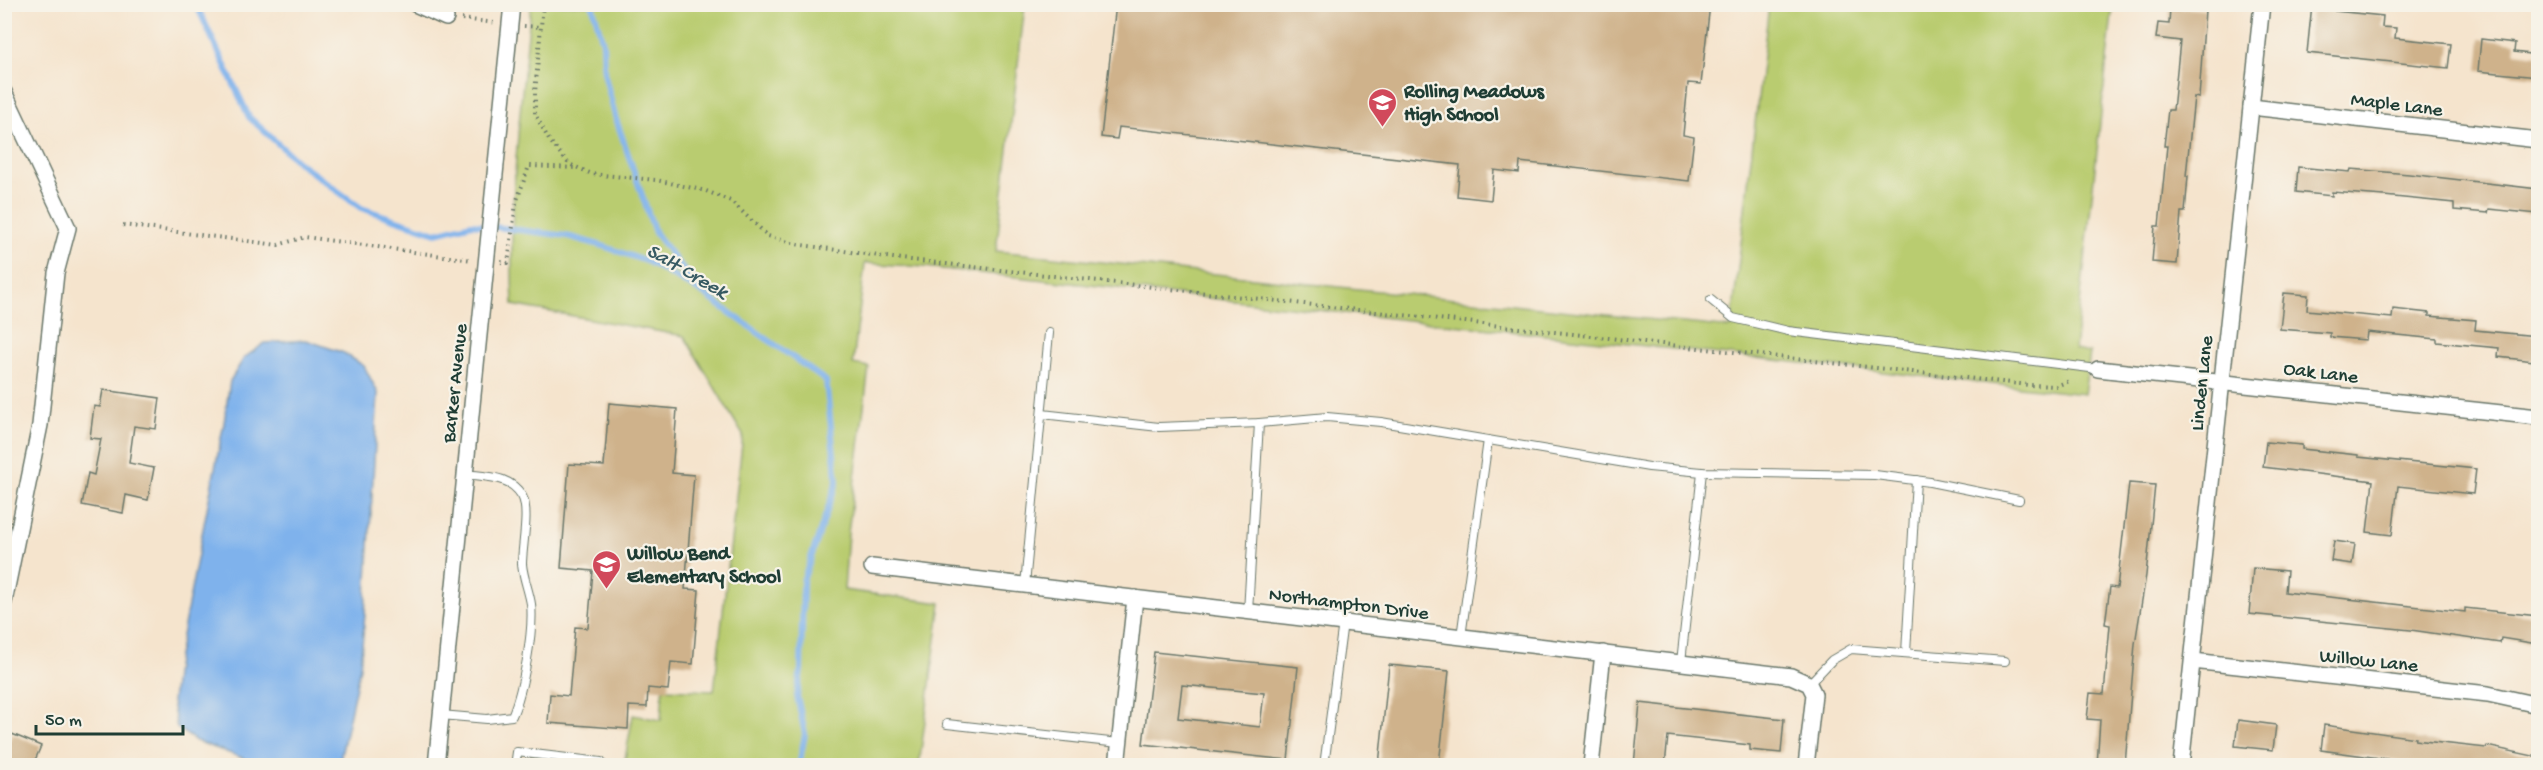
<svg xmlns="http://www.w3.org/2000/svg" width="2543" height="770" font-family="'Gochi Hand',sans-serif">
	<style>
		.green { fill: #b9cc6f; stroke: #6c8452; stroke-width: 1.5 }
		.water { fill: #7fb2ec; stroke: #4f7890; stroke-width: 1.5 }
		.lines { fill: none; stroke-linecap: round; stroke-linejoin: round }
		.stream { stroke: #7fb2ec; stroke-width: 6 }
		.building { fill: #cfb28b; fill-rule: evenodd }
		.lane-casing { stroke: #6a776a; stroke-width: 10 }
		.street-casing { stroke: #6a776a; stroke-width: 18 }
		.path { stroke: #6a776a; stroke-width: 4; stroke-dasharray: 1.5 4.5; stroke-linecap: butt }
		.lane { stroke: #fff; stroke-width: 8 }
		.street { stroke: #fff; stroke-width: 15 }
		.labels { text-anchor: middle; stroke-width: 4.5; stroke-linejoin: round; paint-order: stroke }
		.poi-label { font-size: 20px; font-weight: bold; fill: #1f3d34; stroke: #f7f3e8; text-anchor: start }
		.street-label { font-size: 20px; fill: #1f3d34; stroke: #f7f3e8 }
		.water-label { font-size: 21px; font-style: italic; fill: #375a62; stroke: #f7f3e8 }
	</style>
	<rect width="100%" height="100%" fill="#f7f3e8"/>
	<filter id="ink" filterUnits="userSpaceOnUse"><feTurbulence type="fractalNoise" baseFrequency=".0167" numOctaves="2"/><feDisplacementMap in="SourceGraphic" scale="12" xChannelSelector="R" yChannelSelector="G"/><feConvolveMatrix kernelMatrix="1 2 1 2 8 2 1 2 1" color-interpolation-filters="sRGB"/></filter>
	<filter id="wash" filterUnits="userSpaceOnUse"><feTurbulence type="fractalNoise" baseFrequency=".008" numOctaves="4" result="noise"/><feDisplacementMap in="SourceGraphic" scale="24" xChannelSelector="R" yChannelSelector="G"/><feGaussianBlur stdDeviation="1.35" result="paint"/><feColorMatrix in="noise" values="0 0 0 0 0 0 0 0 0 0 0 0 0 0 0 0 0 1.4 0 .05"/><feComposite in="paint" operator="in"/></filter>
	<g filter="url(#wash)">
		<rect width="100%" height="100%" fill="#f5e4cd"/>
		<path class="green" d="M531,5H1025L996,251L1731,328L1769,5H2113L2075,350L2090,353L2084,394L925,267L865,263L853,364L869,367L848,533L844,590L941,603L919,765H624L633,715L661,720L663,689L714,691L743,435L684,336L513,305C508,205 521,104 531,5Z"/>
		<polygon class="water" points="306,340 344,353 364,366 378,393 365,614 360,667 339,765 262,765 196,741 177,728 172,702 176,666 224,423 230,381 244,358 265,343"/>
		<g class="lines">
			<g class="stream">
				<polyline points="196,4 249,117 298,162 361,208 436,233 472,224 567,236 603,246 648,262 701,292 826,381 837,482 803,581 801,670 797,696 805,734 799,766"/>
				<polyline points="592,4 603,43 604,72 615,116 655,233 698,289"/>
			</g>
		</g>
		<g id="blocks">
			<g class="building">
				<polygon points="1116,4 1710,4 1701,84 1688,83 1683,135 1694,137 1689,181 1520,162 1519,173 1494,170 1491,200 1457,196 1460,165 1119,127 1117,139 1101,137"/>
				<polygon points="2312,4 2336,4 2335,11 2383,16 2382,27 2396,28 2395,38 2451,44 2448,68 2307,53"/>
				<polygon points="2170,7 2205,10 2199,98 2194,97 2186,176 2188,176 2185,212 2181,212 2177,264 2152,262 2155,226 2159,226 2167,146 2164,146 2168,110 2173,110 2180,41 2156,38 2158,23 2169,24"/>
				<polygon points="2481,39 2515,43 2514,52 2538,55 2538,77 2478,71"/>
				<polygon points="2298,167 2350,172 2351,169 2409,174 2538,189 2538,214 2489,209 2488,213 2454,210 2454,203 2384,196 2332,192 2332,196 2296,192"/>
				<polygon points="2284,293 2308,295 2307,310 2392,318 2393,309 2429,313 2429,316 2476,320 2475,330 2537,336 2534,361 2498,357 2499,348 2437,342 2437,339 2367,332 2366,340 2330,337 2330,333 2280,329"/>
				<polygon points="103,390 160,398 156,429 134,426 129,463 154,468 148,500 126,495 123,513 82,505 88,473 94,475 101,439 90,438 94,406 100,407"/>
				<polygon points="609,403 677,409 672,473 694,475 685,589 699,590 693,664 671,662 668,690 648,688 647,707 629,706 628,729 548,723 550,694 569,696 575,627 588,628 593,571 561,568 569,464 604,466"/>
				<polygon points="2266,442 2302,445 2302,449 2358,455 2358,457 2476,469 2473,494 2398,486 2392,535 2367,532 2373,481 2263,467"/>
				<polygon points="2129,483 2155,485 2146,575 2135,644 2125,765 2097,765 2100,720 2087,719 2090,693 2104,694 2110,625 2105,624 2110,587 2117,588"/>
				<polygon points="2334,541 2355,544 2352,564 2331,561"/>
				<polygon points="2253,568 2287,571 2285,592 2465,612 2465,608 2538,616 2538,644 2501,638 2500,643 2411,630 2249,614"/>
				<path d="M1154,652L1298,667L1288,760L1143,744ZM1182,685L1264,693L1260,727L1178,718Z"/>
				<polygon points="1389,665 1449,671 1439,765 1379,765"/>
				<polygon points="1640,703 1784,719 1781,753 1750,750 1750,745 1668,736 1665,765 1634,765"/>
				<polygon points="2238,720 2276,725 2273,750 2235,746"/>
				<polygon points="2324,725 2416,738 2415,740 2486,748 2487,746 2538,757 2538,765 2431,765 2321,750"/>
				<polygon points="12,734 41,746 33,765 4,765 4,754"/>
			</g>
		</g>
	</g>
	<g filter="url(#ink)">
		<use href="#blocks" fill-opacity="0" stroke="#6a776a" stroke-width="1.5"/>
		<g class="lines">
			<defs>
				<g id="lane">
					<polyline points="1711,300 1733,318 1788,331 2098,369"/>
					<polyline points="1042,414 1159,427 1259,423 1327,417 1381,422 1649,467 1702,472 1875,475 1930,482 2019,500"/>
					<polyline points="1025,585 1049,333"/>
					<polyline points="1248,612 1259,423"/>
					<polyline points="1461,637 1488,440"/>
					<polyline points="1906,653 1916,480"/>
					<polyline points="1681,662 1702,472"/>
					<polyline points="1809,684 1832,660 1851,649 2005,661"/>
					<path d="M441,715L487,719L512,716C523,691 534,631 531,604C529,591 523,577 522,564C522,546 530,510 522,496C510,475 486,477 465,474"/>
					<polyline points="947,724 1119,743"/>
					<polyline points="515,766 517,752 601,762 601,766"/>
					<polyline points="1324,766 1343,622"/>
				</g>
				<g id="street">
					<polyline points="415,4 446,18"/>
					<polyline points="4,92 68,228 56,273 40,425 4,602"/>
					<polyline points="2251,107 2538,140"/>
					<polyline points="2098,369 2538,417"/>
					<polyline points="872,567 1791,676 1809,684 1814,694 1806,766"/>
					<polyline points="2193,661 2488,694 2538,705"/>
					<polyline points="436,766 512,4"/>
					<polyline points="1117,766 1135,598"/>
					<polyline points="1591,766 1603,653"/>
					<polyline points="2181,766 2262,4"/>
				</g>
			</defs>
			<use href="#lane" class="lane-casing"/>
			<use href="#street" class="street-casing"/>
			<g class="path">
				<polyline points="543,4 535,93 535,114 549,140 569,164 592,174 656,180 706,191 731,201 768,236 795,244 893,258 2029,385 2056,386 2072,380"/>
				<polyline points="462,19 496,23"/>
				<polyline points="524,26 541,27"/>
				<polyline points="123,225 278,245 305,237 472,260"/>
				<polyline points="501,262 508,263 516,203 529,166 576,168"/>
			</g>
			<use href="#lane" class="lane"/>
			<use href="#street" class="street"/>
		</g>
	</g>
	<defs>
		<symbol id="school-pin" viewBox="-11 -11 22 30"><path d="M0 17L-7.5 6A9.5 9.5 0 1 1 7.5 6Z" fill="#d1495b" stroke="#f7f3e8"/><path d="M0-5L7-2L0 1L-7-2ZM-4 1L0 2.5L4 1V4Q0 6-4 4Z" fill="#fff"/></symbol>
	</defs>
	<g fill-rule="evenodd">
		<use href="#school-pin" x="1366" y="86" width="33" height="45"/>
		<use href="#school-pin" x="590" y="548" width="33" height="45"/>
	</g>
	<g class="labels">
		<g class="poi-label">
			<text x="1404" y="97">Rolling Meadows<tspan x="1404" dy="23">High School</tspan></text>
			<text x="627" y="559">Willow Bend<tspan x="627" dy="23">Elementary School</tspan></text>
		</g>
		<g class="street-label">
			<text transform="translate(2397 103) rotate(7)" y="7">Maple Lane</text>
			<text transform="translate(2321 371) rotate(7)" y="7">Oak Lane</text>
			<text transform="translate(453 383) rotate(-84)" y="7">Barker Avenue</text>
			<text transform="translate(2200 383) rotate(-84)" y="7">Linden Lane</text>
			<text transform="translate(1349 602) rotate(7)" y="7">Northampton Drive</text>
			<text transform="translate(2369 659) rotate(6)" y="7">Willow Lane</text>
		</g>
		<g class="water-label">
			<text transform="translate(688 270) rotate(30)" y="7">Salt Creek</text>
		</g>
	</g>
	<rect width="2543" height="770" fill="none" stroke="#f7f3e8" stroke-width="24"/>
	<path d="M36 725v9h147v-9" fill="none" stroke="#1f3d34" stroke-width="3"/>
	<text x="45" y="725" font-size="18" fill="#1f3d34" stroke="#f7f3e8" stroke-width="4.5" paint-order="stroke">50 m</text>
</svg>
